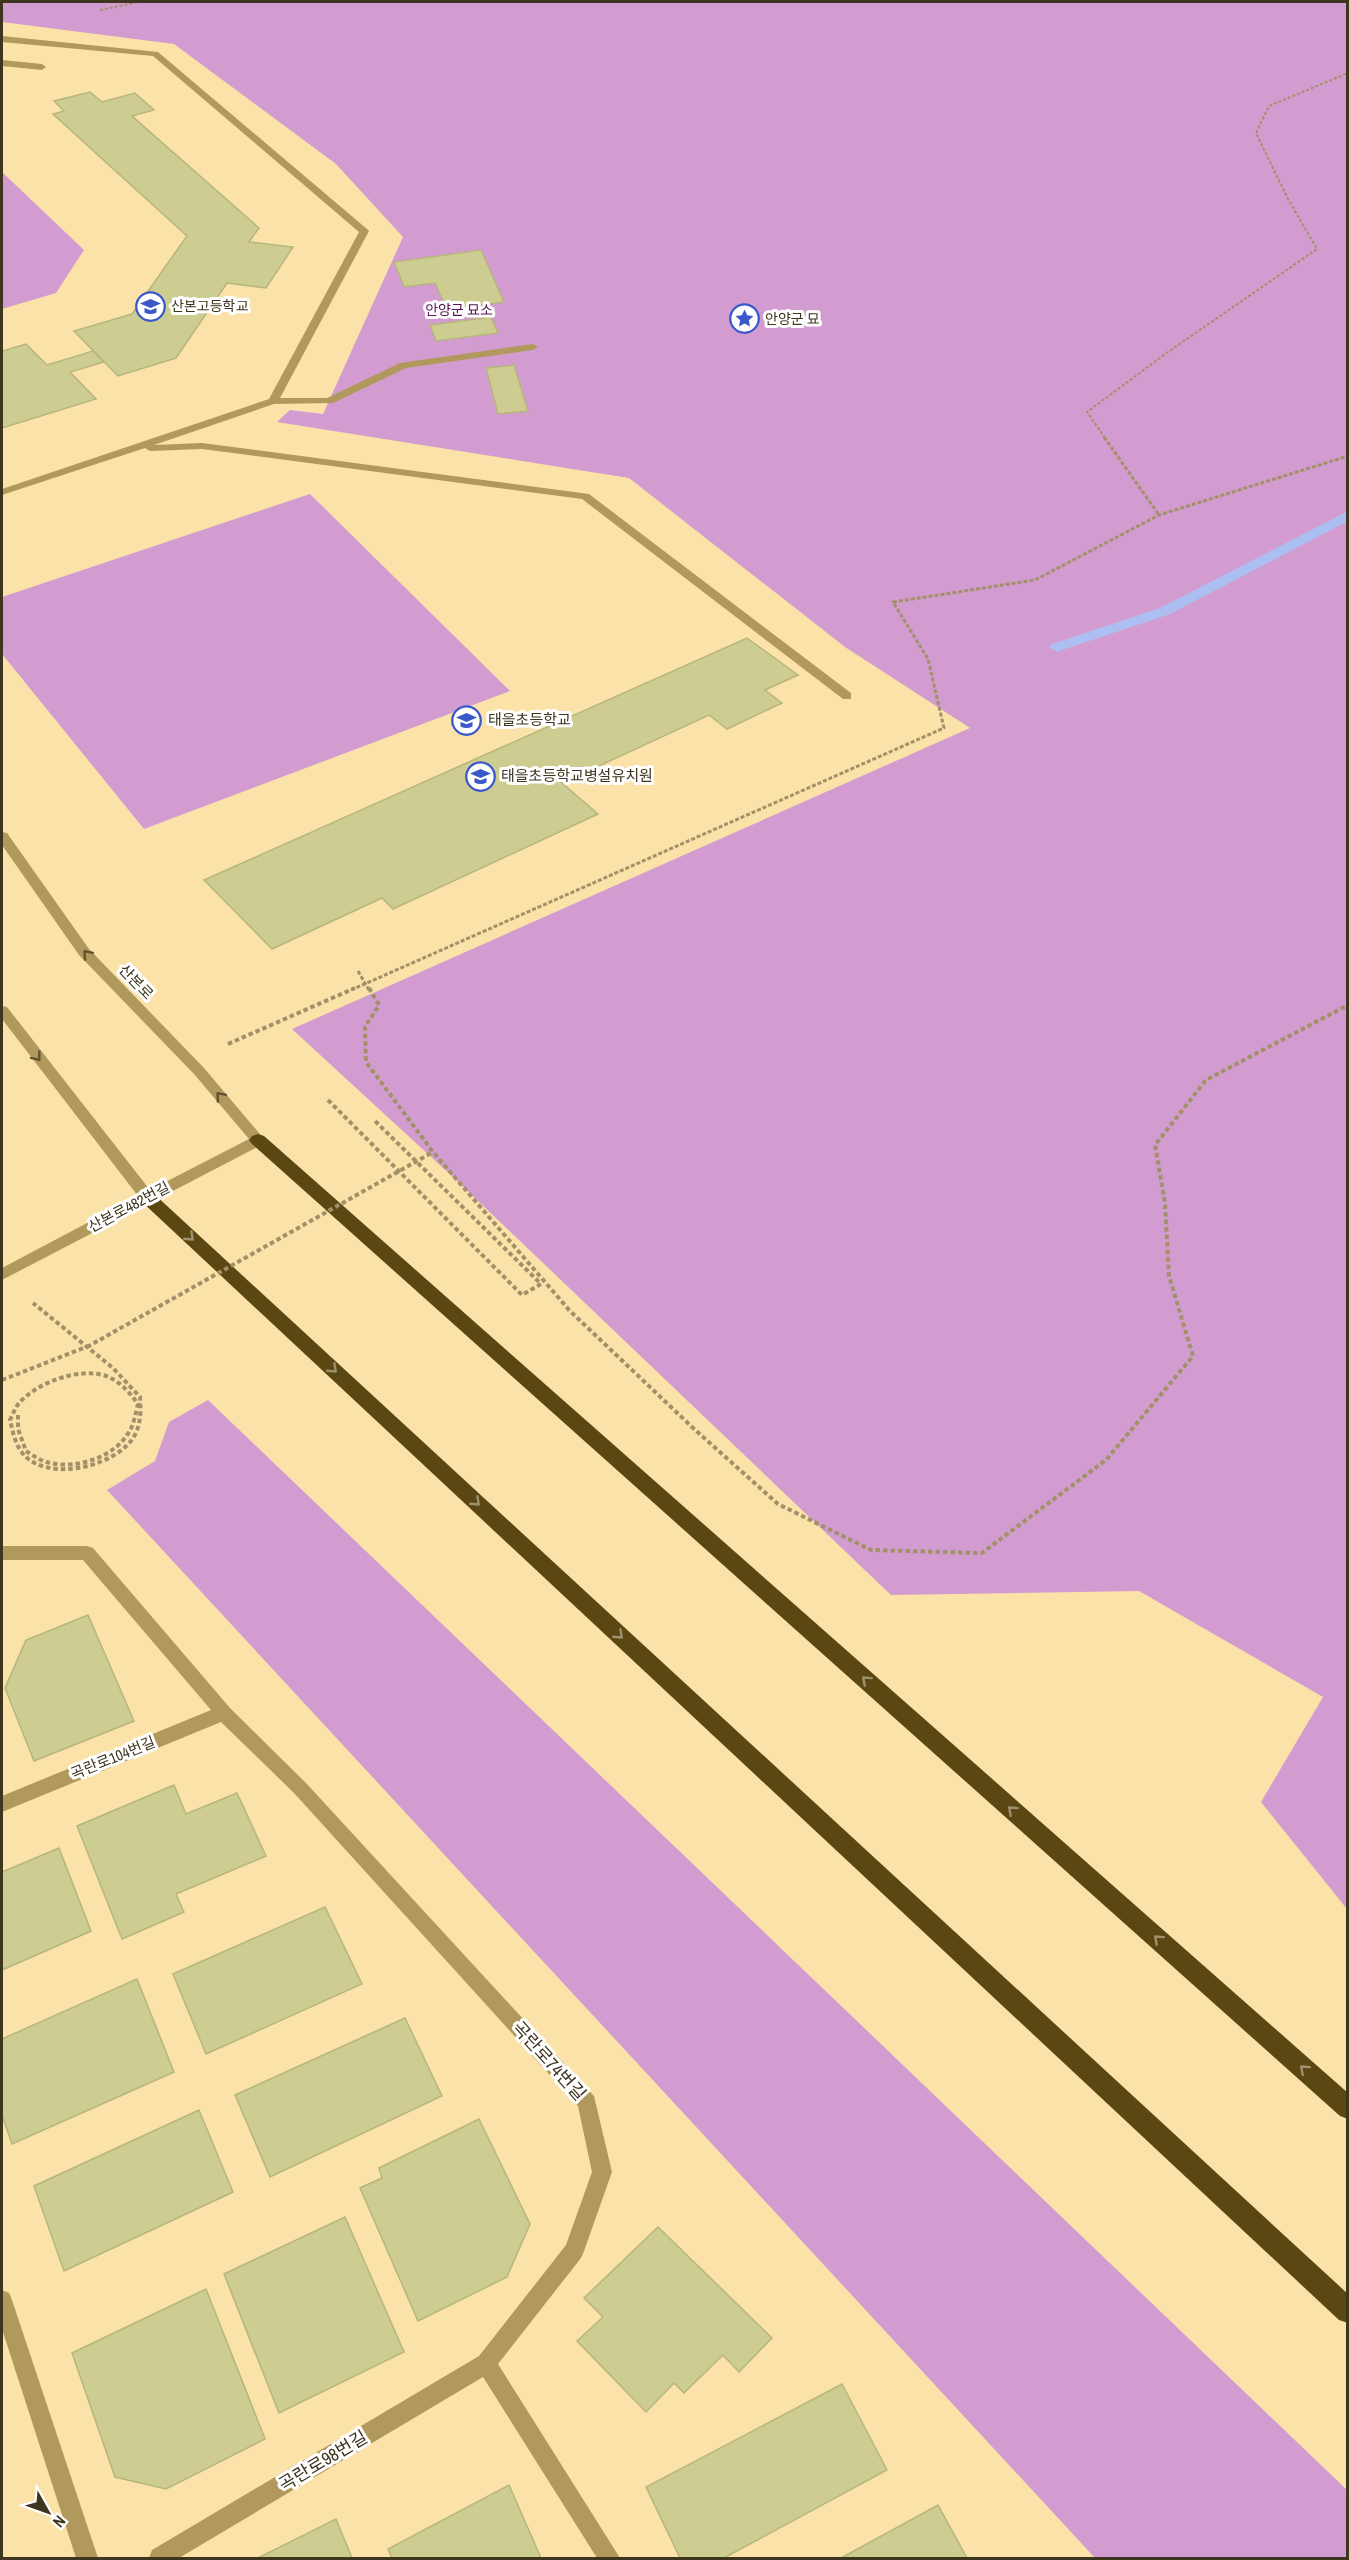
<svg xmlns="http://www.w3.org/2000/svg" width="1349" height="2560" font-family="'Archivo Narrow','Noto Sans KR',sans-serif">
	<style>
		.green { fill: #d39cd0 }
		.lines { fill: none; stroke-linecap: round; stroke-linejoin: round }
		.stream { fill: #acbff2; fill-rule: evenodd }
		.building { fill: #cdcd92; stroke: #b6b67c; stroke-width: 1.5 }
		.path-far2 { stroke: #a29168; stroke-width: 2; stroke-dasharray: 3 2; stroke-linecap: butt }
		.path-far1 { stroke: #a29168; stroke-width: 3; stroke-dasharray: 4 2; stroke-linecap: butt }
		.path { stroke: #a29168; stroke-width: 4; stroke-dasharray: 4.5 3; stroke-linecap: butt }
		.minor { fill: #b1995d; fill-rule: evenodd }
		.highway { fill: #5b4711; fill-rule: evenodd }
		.path-bridge { stroke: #a29168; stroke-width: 4; stroke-dasharray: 4.5 3; stroke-linecap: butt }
		.oneway { stroke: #605331 }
		.oneway2 { stroke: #9d9170 }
		.labels { text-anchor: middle; stroke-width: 6; stroke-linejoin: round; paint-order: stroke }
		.far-poi-label { font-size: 14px; fill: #3e351e; stroke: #fff; text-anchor: start }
		.far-park-label { font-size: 14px; fill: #531252; stroke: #fff }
		.poi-label { font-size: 15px; fill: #3e351e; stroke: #fff; text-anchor: start }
		.street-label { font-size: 15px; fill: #3e351e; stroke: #fff }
		.near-street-label { font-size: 18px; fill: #3e351e; stroke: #fff }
	</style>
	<rect width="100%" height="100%" fill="#fae2a9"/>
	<g class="green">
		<polygon points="2,2 1347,2 1347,1909 1261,1802 1323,1697 1139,1591 891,1595 455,1179 292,1029 970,728 845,647 629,478 277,422 290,410 323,414 403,237 336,164 174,44 2,22"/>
		<polygon points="2,172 84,250 56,293 2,309"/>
		<polygon points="310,494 510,691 144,829 2,654 2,597"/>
		<polygon points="208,1400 1347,2490 1347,2558 1095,2558 107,1490 155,1461 169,1422"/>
	</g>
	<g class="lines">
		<polygon class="stream" points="1348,511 1348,521 1170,614 1062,650 1057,652 1049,647 1052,644 1160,608"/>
	</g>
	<g class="building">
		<polygon points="90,92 102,102 135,93 154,110 132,116 259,228 249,242 293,247 266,288 227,283 176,358 118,376 74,331 132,314 187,236 53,114 64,111 54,101"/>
		<polygon points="481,250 504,302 447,310 435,283 404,287 394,262"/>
		<polygon points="491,317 498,333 436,341 430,325"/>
		<polygon points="26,344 47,365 93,351 104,362 70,372 96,399 2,428 2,351"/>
		<polygon points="514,365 528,411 498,414 486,368"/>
		<polygon points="747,638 798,675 765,690 782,703 727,729 709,715 562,783 598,814 393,909 382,898 272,949 204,880"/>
		<polygon points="88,1615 134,1721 34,1761 5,1688 26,1640"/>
		<polygon points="174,1785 186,1814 237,1793 266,1856 176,1894 184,1912 122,1939 77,1826"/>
		<polygon points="59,1848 91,1931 2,1970 2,1872"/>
		<polygon points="325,1907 362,1984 206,2054 173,1974"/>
		<polygon points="137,1979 174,2072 12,2144 2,2115 2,2039"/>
		<polygon points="405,2018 442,2096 270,2177 235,2095"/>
		<polygon points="199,2110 233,2192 64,2271 34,2186"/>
		<polygon points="479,2119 530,2224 507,2277 418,2321 360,2188 382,2178 379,2168"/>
		<polygon points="345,2217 404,2352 279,2413 224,2274"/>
		<polygon points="658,2227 772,2338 739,2372 723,2355 684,2393 674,2383 646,2412 577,2341 603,2317 584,2298"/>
		<polygon points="206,2289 265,2439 166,2489 115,2477 72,2353"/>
		<polygon points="842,2384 887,2470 724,2558 680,2558 646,2487"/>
		<polygon points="509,2485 541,2558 392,2558 388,2549"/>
		<polygon points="938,2505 967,2558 841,2558"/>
		<polygon points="336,2519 352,2558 258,2558"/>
	</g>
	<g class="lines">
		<g class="path-far2">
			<polyline points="100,10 139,2"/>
			<polyline points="1105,438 1087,412 1168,352 1317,249 1288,199 1256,133 1269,106 1348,73"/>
		</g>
		<g class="path-far1">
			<polyline points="1104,437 1159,515"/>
			<polyline points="358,971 369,990"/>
			<polyline points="351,990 944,728 928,659 893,602 1035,580 1159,515 1348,456"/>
		</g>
		<g class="path">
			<polyline points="369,988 379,1005 365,1027 366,1062 433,1152 570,1311 692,1427 778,1504 871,1550 982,1553 1106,1460 1193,1356 1169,1276 1165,1203 1155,1145 1206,1080 1348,1005"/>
			<polyline points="228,1044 355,988"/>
			<polyline points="328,1100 522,1295 541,1284 373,1119"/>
			<polyline points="2,1380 86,1347"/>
			<path d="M18,1415V1429L26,1451C34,1456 42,1462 51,1463C77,1469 113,1457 127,1435C134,1426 135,1415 138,1404C130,1393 120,1381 106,1376C79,1367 38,1382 19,1403C15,1408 13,1414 10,1420C13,1432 15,1445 24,1455C49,1482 114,1467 133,1438C141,1426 141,1411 140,1397L113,1368L33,1303"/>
		</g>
		<g class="minor">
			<polygon points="2,36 158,52 367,229 369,231 280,398 327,398 400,363 533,344 538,347 533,350 406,368 333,403 274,404 154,445 202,443 589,494 851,693 851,699 843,699 582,499 202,449 150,451 145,448 2,495 2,489 269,399 359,232 153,56 2,42"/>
			<polygon points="2,60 42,64 46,67 42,70 2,66"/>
			<polygon points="2,832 7,833 89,949 204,1068 265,1140 263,1144 2,1280 2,1268 138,1196 2,1019 2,1006 7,1007 150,1190 249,1139 194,1074 79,955 2,845"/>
			<polygon points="2,1546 87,1546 93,1548 230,1708 306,1783 594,2096 612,2172 584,2251 581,2258 498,2364 620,2558 597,2558 483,2377 179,2558 149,2558 152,2550 479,2356 566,2245 592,2172 578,2106 294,1793 221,1722 2,1812 2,1796 211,1710 83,1560 2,1560"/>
			<polygon points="2,2290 9,2293 12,2300 98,2558 76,2558 2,2329"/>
		</g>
		<g class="highway">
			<polygon points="258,1134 264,1136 1348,2093 1348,2119 1340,2116 252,1144 249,1140 252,1136"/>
			<polygon points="147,1191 153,1193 1348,2294 1348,2323 1339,2320 141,1201 138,1197 141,1193"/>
		</g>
		<polyline class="path-bridge" points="87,1347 433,1152"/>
	</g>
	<defs><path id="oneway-chevron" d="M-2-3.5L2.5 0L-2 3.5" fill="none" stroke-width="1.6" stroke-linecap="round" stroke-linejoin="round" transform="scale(1.5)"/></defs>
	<g class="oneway">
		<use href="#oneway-chevron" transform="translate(87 954) rotate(-131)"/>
		<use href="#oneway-chevron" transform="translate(37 1057) rotate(52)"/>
		<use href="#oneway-chevron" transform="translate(220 1096) rotate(-130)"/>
	</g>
	<g class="oneway2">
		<use href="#oneway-chevron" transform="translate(190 1237) rotate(43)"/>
		<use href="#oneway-chevron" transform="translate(333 1369) rotate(43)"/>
		<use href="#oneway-chevron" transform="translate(476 1502) rotate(43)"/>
		<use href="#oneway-chevron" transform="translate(619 1635) rotate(43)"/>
		<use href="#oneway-chevron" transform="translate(866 1680) rotate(-138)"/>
		<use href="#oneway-chevron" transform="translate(1012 1810) rotate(-138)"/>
		<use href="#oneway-chevron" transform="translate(1158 1939) rotate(-138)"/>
		<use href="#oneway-chevron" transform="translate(1304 2069) rotate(-138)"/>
	</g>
	<defs>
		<symbol id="school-ring" viewBox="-11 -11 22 22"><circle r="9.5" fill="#fff" stroke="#3b58ca" stroke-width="1.5"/><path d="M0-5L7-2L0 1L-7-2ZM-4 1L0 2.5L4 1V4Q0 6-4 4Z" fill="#3b58ca"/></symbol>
		<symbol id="sight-ring" viewBox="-11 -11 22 22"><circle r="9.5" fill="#fff" stroke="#3b58ca" stroke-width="1.5"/><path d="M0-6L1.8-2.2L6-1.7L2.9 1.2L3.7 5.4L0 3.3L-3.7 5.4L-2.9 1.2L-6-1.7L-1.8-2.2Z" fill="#3b58ca"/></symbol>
	</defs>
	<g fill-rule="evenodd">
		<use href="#school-ring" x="134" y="290" width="33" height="33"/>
		<use href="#sight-ring" x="728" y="302" width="33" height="33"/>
		<use href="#school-ring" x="450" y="704" width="33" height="33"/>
		<use href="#school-ring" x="464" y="760" width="33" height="33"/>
	</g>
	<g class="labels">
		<g class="far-poi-label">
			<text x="171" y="311">산본고등학교</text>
			<text x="765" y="324">안양군 묘</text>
		</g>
		<g class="far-park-label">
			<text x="459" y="315">안양군 묘소</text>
		</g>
		<g class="poi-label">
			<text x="488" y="725">태을초등학교</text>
			<text x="501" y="781">태을초등학교병설유치원</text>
		</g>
		<g class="street-label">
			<text transform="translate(136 982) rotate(46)" y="5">산본로</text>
			<text transform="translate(129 1207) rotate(-28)" y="5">산본로482번길</text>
			<text transform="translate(113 1758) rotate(-22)" y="5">곡란로104번길</text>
		</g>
		<g class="near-street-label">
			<text transform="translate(549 2061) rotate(48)" y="6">곡란로74번길</text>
			<text transform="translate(323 2461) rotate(-31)" y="6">곡란로98번길</text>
		</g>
	</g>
	<rect width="1349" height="2560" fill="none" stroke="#3e351e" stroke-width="6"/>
	<g transform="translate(48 2512) rotate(130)" stroke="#ffffff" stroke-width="4.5" paint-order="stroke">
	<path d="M0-4.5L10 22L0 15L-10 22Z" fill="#3e351e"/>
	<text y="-9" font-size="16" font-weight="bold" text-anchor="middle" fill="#3e351e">N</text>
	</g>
</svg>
